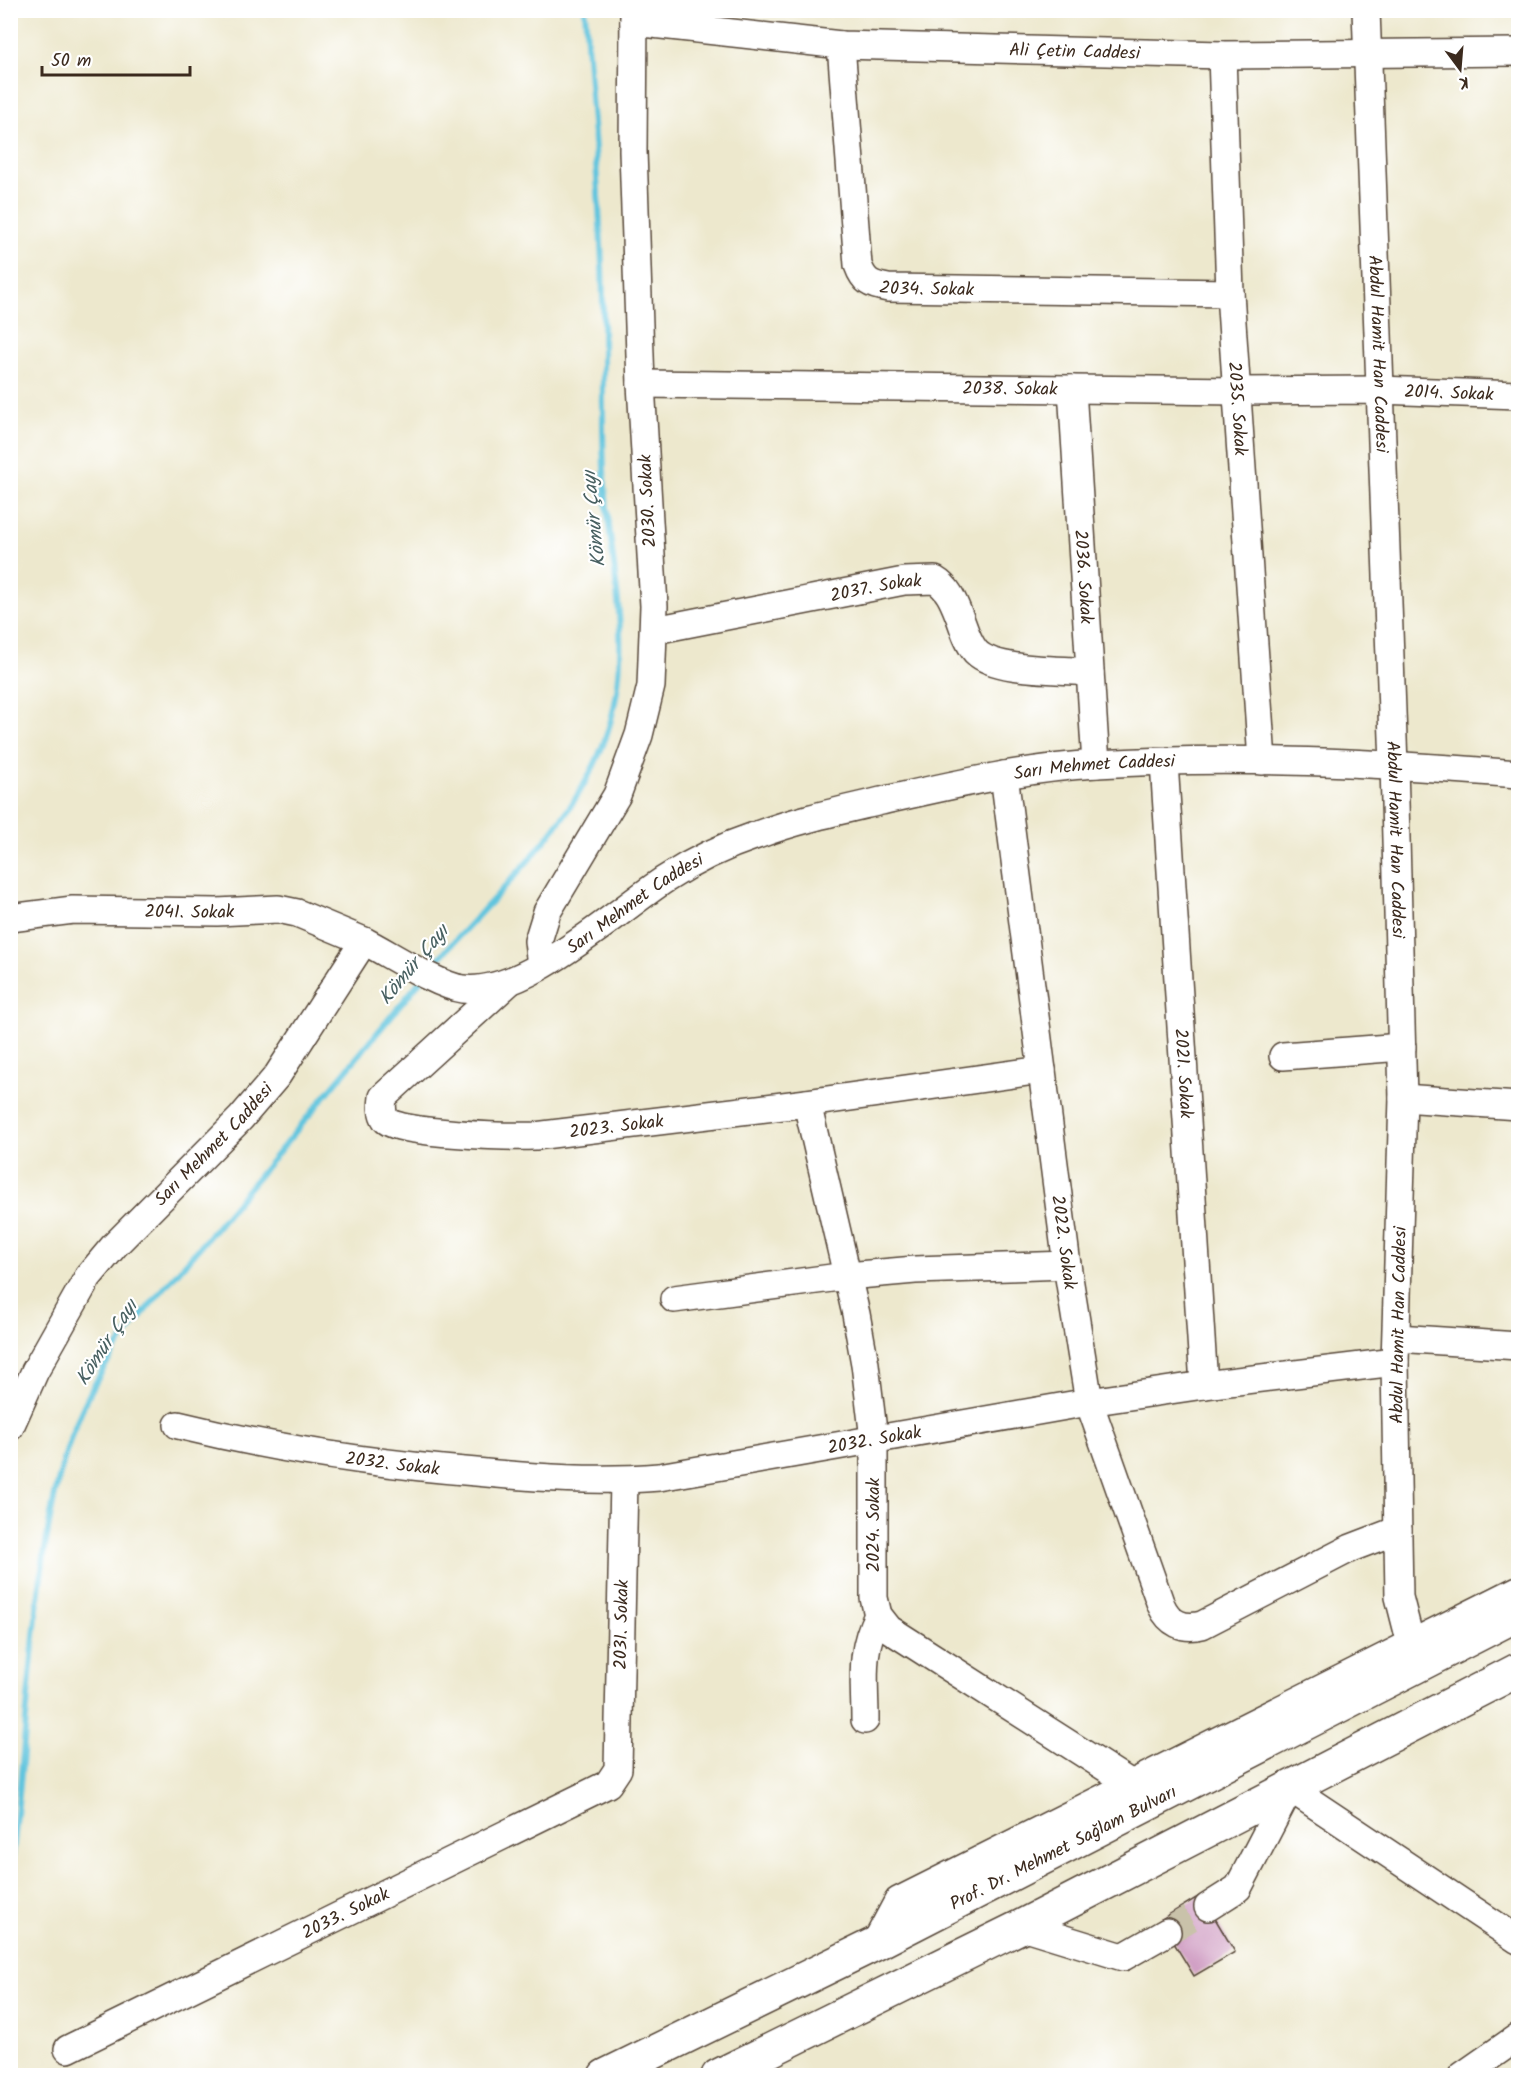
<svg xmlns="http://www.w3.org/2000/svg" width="1529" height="2086" font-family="Kalam,sans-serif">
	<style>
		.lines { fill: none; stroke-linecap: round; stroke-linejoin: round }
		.stream { stroke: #61c5de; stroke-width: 6 }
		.building { fill: #d1a0c5 }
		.minor-tunnel { stroke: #c9c2aa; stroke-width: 27; stroke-dasharray: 27 14; stroke-linecap: butt }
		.minor-casing { stroke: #564638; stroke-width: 30 }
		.highway-casing { stroke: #564638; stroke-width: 36 }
		.minor { stroke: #fff; stroke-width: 27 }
		.highway { stroke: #fff; stroke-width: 33 }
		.labels { text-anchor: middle; stroke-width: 4.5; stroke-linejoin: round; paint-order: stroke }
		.street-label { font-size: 18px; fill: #3b2a1e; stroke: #fff }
		.water-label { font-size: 20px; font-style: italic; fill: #486061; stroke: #fff }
	</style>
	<rect width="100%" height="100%" fill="#fff"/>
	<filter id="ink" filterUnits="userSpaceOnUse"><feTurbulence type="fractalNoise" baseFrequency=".0167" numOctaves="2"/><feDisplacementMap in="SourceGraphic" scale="12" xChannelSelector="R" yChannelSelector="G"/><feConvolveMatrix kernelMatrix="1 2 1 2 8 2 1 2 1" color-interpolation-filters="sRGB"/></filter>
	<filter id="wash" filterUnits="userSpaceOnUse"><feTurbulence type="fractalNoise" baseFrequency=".008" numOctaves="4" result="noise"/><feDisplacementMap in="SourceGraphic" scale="24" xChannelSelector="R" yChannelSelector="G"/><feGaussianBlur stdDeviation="1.35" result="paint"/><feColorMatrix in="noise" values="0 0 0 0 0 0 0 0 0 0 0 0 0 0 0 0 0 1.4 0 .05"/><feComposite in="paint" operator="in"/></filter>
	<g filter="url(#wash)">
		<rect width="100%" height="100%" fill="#ede8cd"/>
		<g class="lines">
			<g class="stream">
				<path d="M429,970C487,901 560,841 598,757C642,657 608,570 604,468C601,401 605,334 602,267C599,181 590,96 585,10"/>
				<path d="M10,1876C22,1784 27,1692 38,1600C45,1544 53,1488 72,1434C104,1346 157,1299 215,1229C283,1146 352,1063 421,980"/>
			</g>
		</g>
		<g id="blocks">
			<polygon class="building" points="1201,1895 1235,1952 1194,1976 1160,1920"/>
		</g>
	</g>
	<g filter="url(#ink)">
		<use href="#blocks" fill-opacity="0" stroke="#564638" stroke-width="1.5"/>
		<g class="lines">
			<polyline class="minor-tunnel" points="1167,1932 1208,1907"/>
			<defs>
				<g id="minor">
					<path id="s1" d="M1366,10L1394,765L1403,1098L1395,1362L1399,1597L1411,1644L1422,1664"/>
					<path id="s2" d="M634,22L841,45L1222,55L1518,52"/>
					<path id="s3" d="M841,45L858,265C864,282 871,285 888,288L1230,293"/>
					<path id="s4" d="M1222,55L1230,293L1262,761"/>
					<path id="s5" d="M641,384L1238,391L1379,390L1518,395"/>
					<path id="s6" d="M1072,389L1096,764"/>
					<path id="s7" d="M655,630L904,581L935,580C949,588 954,603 960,618C964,629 968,643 976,652C996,672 1061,669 1090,672"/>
					<path id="s8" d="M1164,762L1204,1385"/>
					<path id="s9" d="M1004,775L1067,1265L1089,1402L1204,1385L1395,1362"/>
					<path id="s10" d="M10,918L73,910L217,912L278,909L297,913L364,941"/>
					<polyline points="541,965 538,941 547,912 617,795 639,735 651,686 654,606 641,384 633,151 634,10"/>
					<path id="s11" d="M508,983L383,1097C382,1105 381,1113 386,1120C397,1134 513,1137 535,1136L807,1103L1042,1070"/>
					<polyline points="1283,1056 1402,1047"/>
					<polyline points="1403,1098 1518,1106"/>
					<polyline points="807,1103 856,1314 865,1364 874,1439 874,1598 878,1615 889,1629 1158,1801"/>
					<polyline points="674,1299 847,1276 915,1270 1067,1265"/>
					<polyline points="1397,1338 1518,1346"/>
					<path id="s12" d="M178,1425C276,1449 375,1464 476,1472C537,1478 598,1482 659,1477L1089,1402L1161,1605C1169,1623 1183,1630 1202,1625L1351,1548L1398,1530"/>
					<path id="s13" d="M10,1427L35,1371L88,1277L114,1246L241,1118L277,1076L364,941C388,953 438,986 463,989C525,996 614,913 664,880C693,861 724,846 757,835C797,820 839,811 881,801C952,785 1024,768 1097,764C1237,755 1379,763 1518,774"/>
					<path d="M865,1720C865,1680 859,1652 878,1615"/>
					<polyline points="1208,1907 1238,1888 1290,1788 1518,1940"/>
					<polyline points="1022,1926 1123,1957 1167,1932"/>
					<polyline points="875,1944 898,1901 1518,1590"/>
					<path id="s14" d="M68,2049L608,1784L618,1769L624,1480"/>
					<polyline points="1462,2076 1518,2037"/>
				</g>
				<g id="highway">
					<path id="s15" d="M605,2076L875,1944L1518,1614"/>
					<polyline points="718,2076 1022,1926 1518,1670"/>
				</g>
			</defs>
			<use href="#minor" class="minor-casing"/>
			<use href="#highway" class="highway-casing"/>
			<use href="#minor" class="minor"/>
			<use href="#highway" class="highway"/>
		</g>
	</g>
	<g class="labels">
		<g class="street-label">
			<text dy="6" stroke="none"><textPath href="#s2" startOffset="442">Ali Çetin Caddesi</textPath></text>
			<text dy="6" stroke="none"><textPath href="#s3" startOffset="300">2034. Sokak</textPath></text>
			<text dy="6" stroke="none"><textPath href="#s1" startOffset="344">Abdul Hamit Han Caddesi</textPath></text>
			<text dy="6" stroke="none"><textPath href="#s5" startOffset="369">2038. Sokak</textPath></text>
			<text dy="6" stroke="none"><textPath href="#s5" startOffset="808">2014. Sokak</textPath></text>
			<text dy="6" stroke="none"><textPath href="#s4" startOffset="354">2035. Sokak</textPath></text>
			<text transform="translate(647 501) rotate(-93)" y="6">2030. Sokak</text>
			<text dy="6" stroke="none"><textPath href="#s6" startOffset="188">2036. Sokak</textPath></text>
			<text dy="6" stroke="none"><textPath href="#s7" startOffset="225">2037. Sokak</textPath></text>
			<text dy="6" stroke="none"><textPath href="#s13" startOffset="1398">Sarı Mehmet Caddesi</textPath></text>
			<text dy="6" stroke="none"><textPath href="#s1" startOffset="830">Abdul Hamit Han Caddesi</textPath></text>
			<text dy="6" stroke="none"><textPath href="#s13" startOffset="912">Sarı Mehmet Caddesi</textPath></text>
			<text dy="6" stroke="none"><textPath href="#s10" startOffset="180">2041. Sokak</textPath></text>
			<text dy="6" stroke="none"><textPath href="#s8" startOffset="312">2021. Sokak</textPath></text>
			<text dy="6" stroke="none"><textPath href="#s11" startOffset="426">2023. Sokak</textPath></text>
			<text dy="6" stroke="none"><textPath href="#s13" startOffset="352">Sarı Mehmet Caddesi</textPath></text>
			<text dy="6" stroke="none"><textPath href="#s9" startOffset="471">2022. Sokak</textPath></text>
			<text transform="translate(1398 1325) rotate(-89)" y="6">Abdul Hamit Han Caddesi</text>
			<text dy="6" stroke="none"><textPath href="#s12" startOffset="704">2032. Sokak</textPath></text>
			<text dy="6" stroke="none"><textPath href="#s12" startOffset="218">2032. Sokak</textPath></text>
			<text transform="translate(873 1525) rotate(-90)" y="6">2024. Sokak</text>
			<text dy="6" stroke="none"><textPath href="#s14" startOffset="764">2031. Sokak</textPath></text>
			<text dy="6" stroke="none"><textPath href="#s15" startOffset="512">Prof. Dr. Mehmet Sağlam Bulvarı</textPath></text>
			<text dy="6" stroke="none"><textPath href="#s14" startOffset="309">2033. Sokak</textPath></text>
		</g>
		<g class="water-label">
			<text transform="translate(593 519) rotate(-96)" y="7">Kömür Çayı</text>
			<text transform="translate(413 964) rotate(-50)" y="7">Kömür Çayı</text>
			<text transform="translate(106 1342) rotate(-57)" y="7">Kömür Çayı</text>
		</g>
	</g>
	<rect width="1529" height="2086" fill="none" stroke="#fff" stroke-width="36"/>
	<g transform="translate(1460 69) rotate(164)" stroke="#ffffff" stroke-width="4.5" paint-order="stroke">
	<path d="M0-4.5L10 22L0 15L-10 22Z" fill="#3b2a1e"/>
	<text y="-9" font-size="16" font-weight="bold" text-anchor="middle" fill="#3b2a1e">K</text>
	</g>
	<path d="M42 66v9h148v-9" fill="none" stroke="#3b2a1e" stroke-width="3"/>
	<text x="51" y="66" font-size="18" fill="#3b2a1e" stroke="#ffffff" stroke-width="4.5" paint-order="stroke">50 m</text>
</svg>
